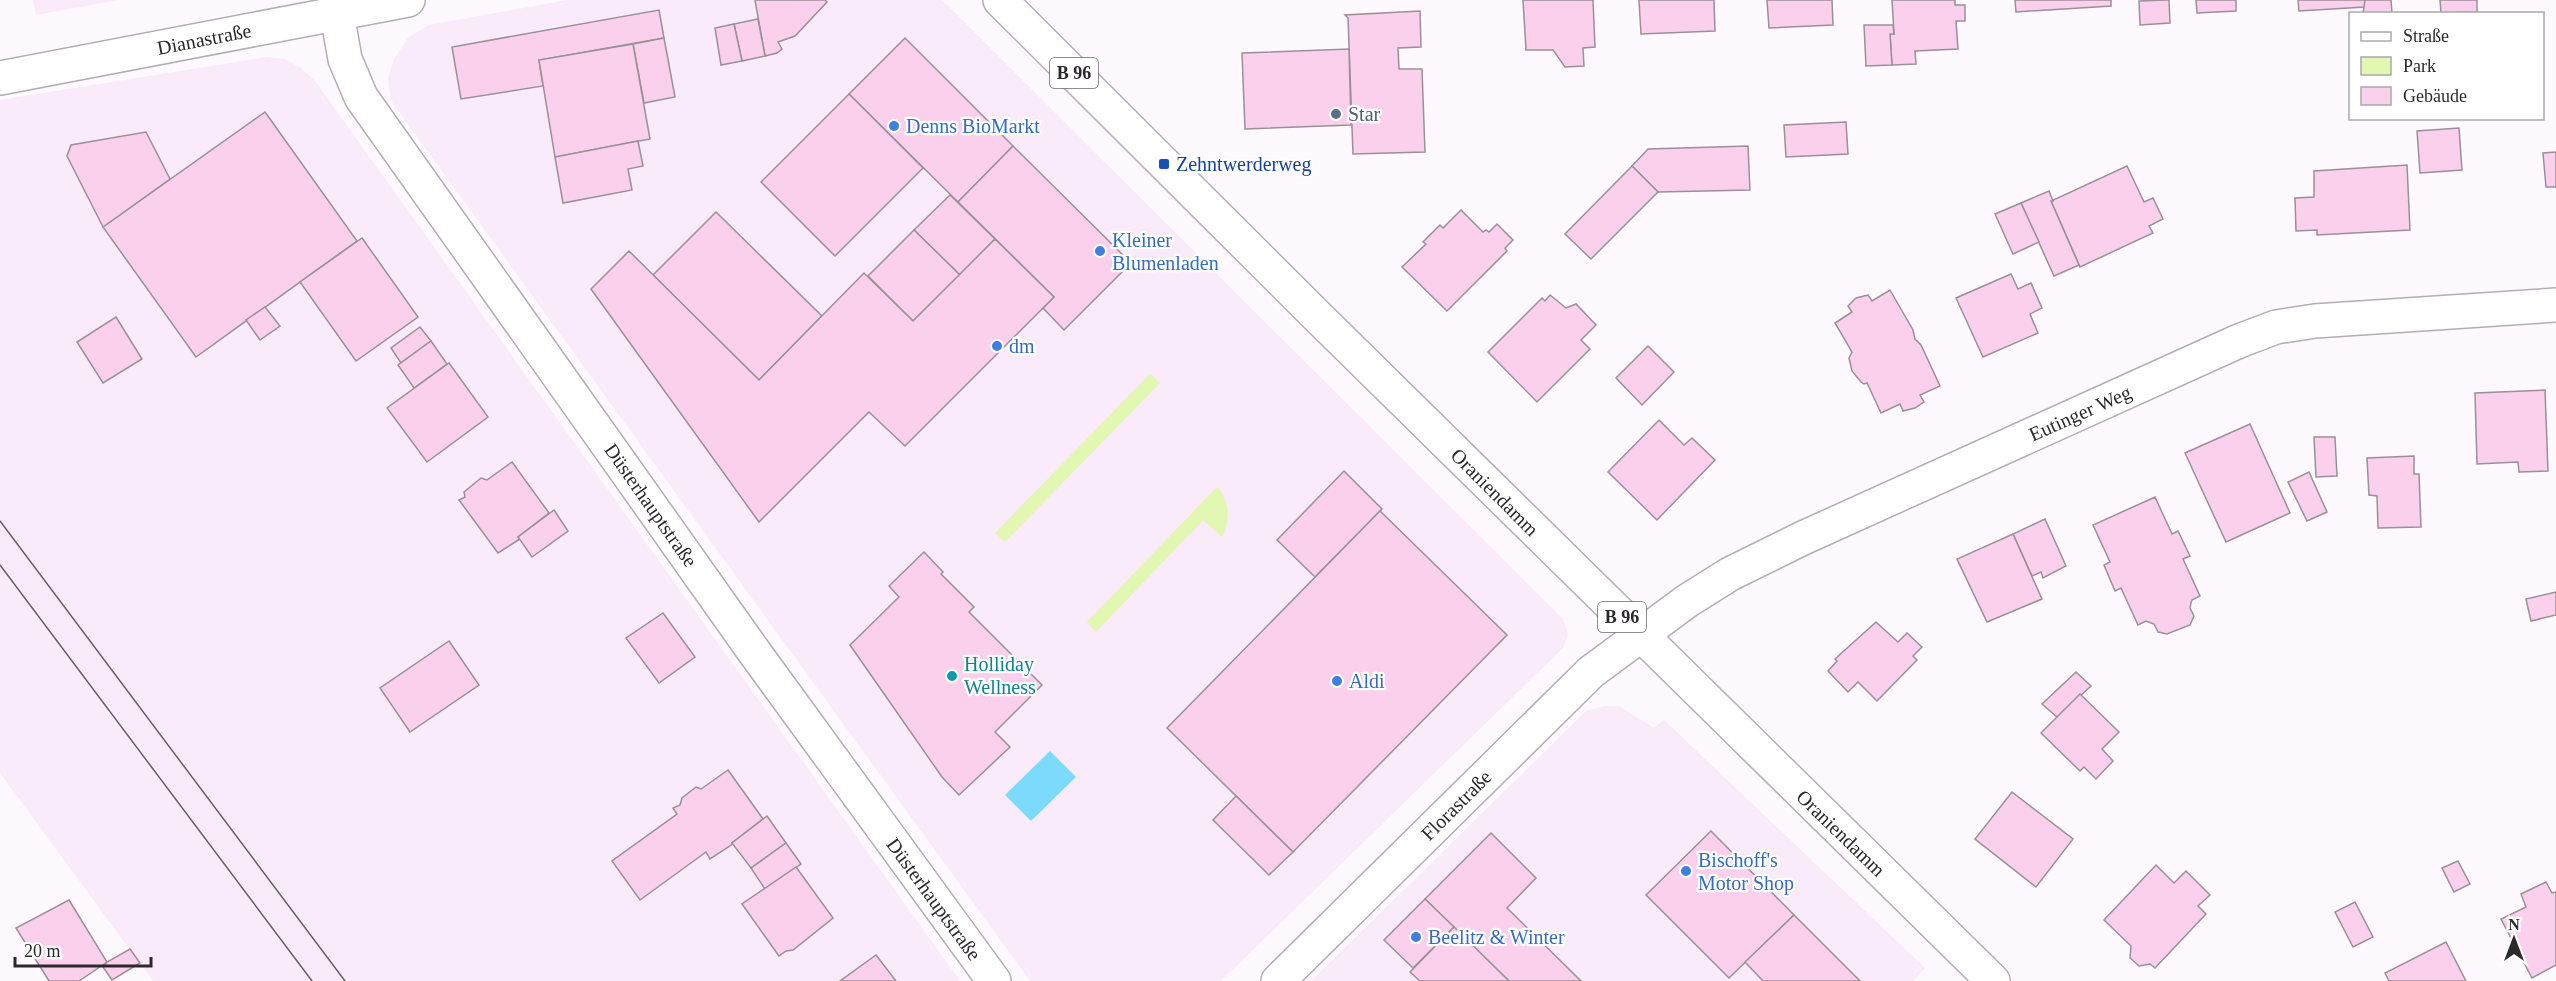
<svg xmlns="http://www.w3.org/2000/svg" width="2556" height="981" font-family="Georgia,serif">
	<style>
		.built { fill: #f9ebf9 }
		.green { fill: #e1f7b2 }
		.water { fill: #7cdafc }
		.building { fill: #fad0ed; stroke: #9a9097; stroke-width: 1.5 }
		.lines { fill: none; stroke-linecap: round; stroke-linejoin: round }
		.minor-casing { stroke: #b5adb5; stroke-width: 36 }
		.major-casing { stroke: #b5adb5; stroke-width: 36 }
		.minor { stroke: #fff; stroke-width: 33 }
		.major { stroke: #fff; stroke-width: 33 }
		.tram { stroke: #646064; stroke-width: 1.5 }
		.service-dot { fill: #5c6f8a; stroke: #fff; stroke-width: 2 }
		.shop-dot { fill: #3f7fe0; stroke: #fff; stroke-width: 2 }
		.transit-dot { fill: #1a4fb4; stroke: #fff; stroke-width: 2 }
		.culture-dot { fill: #0f9aa8; stroke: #fff; stroke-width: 2 }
		.labels { text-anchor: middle; stroke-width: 4.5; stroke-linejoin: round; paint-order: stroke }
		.shield { fill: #fff; stroke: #6b696b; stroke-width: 1.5 }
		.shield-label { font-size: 18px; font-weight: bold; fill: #2c292c }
		.street-label { font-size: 20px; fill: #2c292c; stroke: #fff }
		.service-label { font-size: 20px; fill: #4e5e75; stroke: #fff; text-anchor: start }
		.shop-label { font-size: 20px; fill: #366cbe; stroke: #fff; text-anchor: start }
		.transit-label { font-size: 20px; fill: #164399; stroke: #fff; text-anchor: start }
		.culture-label { font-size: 20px; fill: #0d838f; stroke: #fff; text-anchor: start }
	</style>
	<rect width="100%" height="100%" fill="#fef9fe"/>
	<g class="built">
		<polygon points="33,0 119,0 36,15"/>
		<polygon points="567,0 942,0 1563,619 1568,634 1563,648 1221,981 1030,981 391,101 388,79 394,59 408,38 429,25"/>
		<polygon points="267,57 285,59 301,68 315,81 960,981 153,981 0,773 0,100"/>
		<polygon points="1604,706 1619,706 1654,728 1664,720 1925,968 1913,981 1311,981 1586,711"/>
	</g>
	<g class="green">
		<polygon points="1150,374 1160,383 1005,542 995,533"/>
		<path d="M1217,487C1230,500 1230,521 1222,537L1203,520L1096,632L1087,622Z"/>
	</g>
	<polygon class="water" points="1050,751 1076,777 1031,821 1005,795"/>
	<g class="building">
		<polygon points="755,0 825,0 827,2 795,36 778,42 782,49 777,53 765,56"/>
		<polygon points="1523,0 1593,0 1595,47 1583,48 1584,66 1565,67 1553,50 1526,50"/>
		<polygon points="1639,0 1714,0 1715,31 1641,34"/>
		<polygon points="1767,0 1832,0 1833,25 1769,28"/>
		<polygon points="1892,0 1955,0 1955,5 1965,5 1965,21 1956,21 1958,49 1915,51 1916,64 1892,65 1890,34 1894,34"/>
		<polygon points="2015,0 2111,0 2111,6 2016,12"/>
		<polygon points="2166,0 2169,0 2170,23 2140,25 2139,1"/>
		<polygon points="2196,0 2236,0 2236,11 2197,13"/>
		<polygon points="2298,0 2365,0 2365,7 2299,11"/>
		<polygon points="2365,0 2391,0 2392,14 2363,14"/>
		<polygon points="2440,0 2477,0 2477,12 2441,13"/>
		<polygon points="659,10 664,38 539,60 543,86 461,99 452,47"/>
		<polygon points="1420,11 1421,47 1398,48 1399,69 1422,69 1425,152 1353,154 1348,18 1345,15"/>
		<polygon points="758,19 765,56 742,61 734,24"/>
		<polygon points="734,24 742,61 721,65 715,28"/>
		<polygon points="1864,25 1893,25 1894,34 1890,34 1892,65 1866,66"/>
		<polygon points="664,38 675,97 644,103 633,44"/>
		<polygon points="905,38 1013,146 958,202 849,94"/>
		<polygon points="633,44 650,139 555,157 539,60"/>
		<polygon points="1349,49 1351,125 1245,129 1242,53"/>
		<polygon points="849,94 923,168 835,256 761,182"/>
		<polygon points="265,112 357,241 196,357 103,227"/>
		<polygon points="1846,122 1848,154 1786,157 1784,125"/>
		<polygon points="2459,128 2462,170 2420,173 2417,131"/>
		<polygon points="146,132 170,179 103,227 67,156 71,145"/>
		<polygon points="638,141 643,166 628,169 632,190 563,203 555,157"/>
		<polygon points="1013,146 1131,263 1064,330 1043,308 1054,297 958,202"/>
		<polygon points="1748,146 1750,190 1658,192 1632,166 1648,149"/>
		<polygon points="2556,152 2556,187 2546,187 2543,153"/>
		<polygon points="2407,165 2410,230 2317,235 2317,230 2296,231 2295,198 2314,197 2314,171"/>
		<polygon points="1632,166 1658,192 1591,259 1565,234"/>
		<polygon points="2127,166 2144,202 2153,198 2163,219 2149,226 2153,233 2080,267 2051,201"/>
		<polygon points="2049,191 2053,201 2051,201 2079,265 2054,276 2021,203"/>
		<polygon points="950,195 995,239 960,275 914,230"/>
		<polygon points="2021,203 2039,242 2013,254 1995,214"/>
		<polygon points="1461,210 1483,232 1486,230 1489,232 1497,224 1513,240 1505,248 1507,251 1447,311 1402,267 1426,244 1423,242 1440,225 1443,228"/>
		<polygon points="716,212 822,316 759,380 653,275"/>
		<polygon points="914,230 960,275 913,321 868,276"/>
		<polygon points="362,238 418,317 356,361 300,282"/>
		<polygon points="995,239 1054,297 905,446 869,412 759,522 591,289 629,251 759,380 864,273 913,321"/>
		<polygon points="2011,274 2018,289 2031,283 2042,308 2030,314 2038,333 1983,357 1956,298"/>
		<polygon points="1890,290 1913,330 1915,339 1921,345 1940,386 1920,395 1924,402 1915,408 1903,411 1900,404 1881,413 1867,383 1864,384 1861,382 1852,371 1849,358 1852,352 1835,323 1852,312 1848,306 1856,298 1868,295 1872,301"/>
		<polygon points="1550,295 1566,308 1576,304 1596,325 1581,340 1590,349 1537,402 1488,352 1542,298 1545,301"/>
		<polygon points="265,307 280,326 260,340 246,320"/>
		<polygon points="116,317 142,359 103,383 77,342"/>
		<polygon points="420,327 431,341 401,363 391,348"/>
		<polygon points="431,341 447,364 414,388 398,365"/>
		<polygon points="1648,346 1674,372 1642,405 1616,378"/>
		<polygon points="449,363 488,417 427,462 387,408"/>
		<polygon points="2545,390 2548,471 2519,472 2518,462 2477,464 2475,393"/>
		<polygon points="1659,420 1684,445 1692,438 1715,460 1657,520 1608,472"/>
		<polygon points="2250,424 2290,513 2226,542 2185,453"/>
		<polygon points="2314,437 2335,437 2337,476 2316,477"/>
		<polygon points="2414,456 2414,474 2419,474 2421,527 2378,528 2377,496 2369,495 2367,458"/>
		<polygon points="512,462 549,513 518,537 520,539 498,553 459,500 465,497 464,492 481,478 487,480"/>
		<polygon points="1344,471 1382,509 1315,577 1277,540"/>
		<polygon points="2309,472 2327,512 2307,521 2288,482"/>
		<polygon points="2155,497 2172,534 2178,531 2190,556 2183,559 2200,596 2192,600 2191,603 2190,608 2194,616 2190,625 2167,634 2158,632 2154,624 2146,621 2138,625 2121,588 2115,591 2104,565 2110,562 2093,525"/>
		<polygon points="554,510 568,531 532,557 518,537"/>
		<polygon points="1380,511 1507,635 1293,852 1167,728"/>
		<polygon points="2045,519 2066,566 2043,578 2041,572 2032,576 2013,534"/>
		<polygon points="2013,534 2042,599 1987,622 1957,559"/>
		<polygon points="924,552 943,572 941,574 974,607 969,612 1042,685 995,732 1010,747 959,795 942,777 850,645 899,597 889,586"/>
		<polygon points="2556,592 2556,615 2531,621 2526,599"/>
		<polygon points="663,613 695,657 659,683 626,638"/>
		<polygon points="1876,622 1898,642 1907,633 1922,647 1913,656 1917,660 1877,701 1858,682 1848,692 1828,671 1837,661 1835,659"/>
		<polygon points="449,641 479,685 410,732 380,688"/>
		<polygon points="2076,672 2091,686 2057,717 2042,704"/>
		<polygon points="2080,694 2119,732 2102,749 2113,761 2096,779 2084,767 2080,771 2041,733"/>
		<polygon points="728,770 763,819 732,843 733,844 710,859 706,852 640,900 612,861 677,814 673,808 680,805 682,798 696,787 701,789"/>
		<polygon points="2012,792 2073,839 2036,887 1975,839"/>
		<polygon points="1236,796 1293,852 1269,875 1213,820"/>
		<polygon points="767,816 786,843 751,868 732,843"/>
		<polygon points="1711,831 1794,915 1729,978 1646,895"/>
		<polygon points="1491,833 1536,878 1507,908 1581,981 1509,981 1425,899"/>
		<polygon points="786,843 801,864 765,889 751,868"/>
		<polygon points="2458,861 2470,884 2454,892 2442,868"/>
		<polygon points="2156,865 2174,883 2186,871 2210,895 2198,906 2206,914 2155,968 2150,964 2139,966 2130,958 2131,946 2104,920"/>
		<polygon points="796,867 833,918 793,950 786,951 779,956 742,904"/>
		<polygon points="2546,882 2552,893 2556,892 2556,965 2532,978 2501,919 2526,907 2521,894"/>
		<polygon points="1425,899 1454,927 1413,968 1384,940"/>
		<polygon points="69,900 107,962 79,981 49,981 16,928"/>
		<polygon points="2355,902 2373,937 2353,947 2335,912"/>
		<polygon points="1794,915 1860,981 1763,981 1745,962"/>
		<polygon points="1454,927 1509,981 1420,981 1410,972"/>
		<polygon points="2446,942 2466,981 2389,981 2385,973"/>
		<polygon points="130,949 140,963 112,980 103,967 107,962"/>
		<polygon points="876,955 896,981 840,981"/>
	</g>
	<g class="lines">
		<defs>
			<g id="minor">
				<polyline points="337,14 345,59 361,97 755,653 994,981"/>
				<polyline points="0,78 408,0"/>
				<polyline points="1278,981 1591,672 1687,601 1730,574 1803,538 2239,341 2276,327 2315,321 2556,305"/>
			</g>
			<polyline id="major" points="1000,0 1313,312 1993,981"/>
		</defs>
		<use href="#minor" class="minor-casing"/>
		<use href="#major" class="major-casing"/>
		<use href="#minor" class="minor"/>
		<use href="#major" class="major"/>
		<g class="tram">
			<polyline points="0,521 345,981"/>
			<polyline points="0,565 312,981"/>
		</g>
	</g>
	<circle class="service-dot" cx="1336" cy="114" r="6"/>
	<g class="shop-dot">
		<circle cx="894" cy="126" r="6"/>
		<circle cx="1100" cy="251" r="6"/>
		<circle cx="997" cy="346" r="6"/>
		<circle cx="1337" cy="681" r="6"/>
		<circle cx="1686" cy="871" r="6"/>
		<circle cx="1416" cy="937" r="6"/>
	</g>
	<rect class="transit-dot" x="1158" y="158" width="12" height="12" rx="3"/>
	<circle class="culture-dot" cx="952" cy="676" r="6"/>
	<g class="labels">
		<g class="shield">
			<rect x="1050" y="58" width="48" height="30" rx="4.5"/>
			<rect x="1598" y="602" width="48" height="30" rx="4.5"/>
		</g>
		<g class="shield-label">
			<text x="1074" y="79">B 96</text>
			<text x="1622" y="623">B 96</text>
		</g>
		<g class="street-label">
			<text transform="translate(204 39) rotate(-11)" y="7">Dianastraße</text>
			<text transform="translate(2080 413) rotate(-24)" y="7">Eutinger Weg</text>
			<text transform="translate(1495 492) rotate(45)" y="7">Oraniendamm</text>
			<text transform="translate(651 505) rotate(55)" y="7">Düsterhauptstraße</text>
			<text transform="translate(1456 805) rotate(-45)" y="7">Florastraße</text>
			<text transform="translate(1841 833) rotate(44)" y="7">Oraniendamm</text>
			<text transform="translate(934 899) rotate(54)" y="7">Düsterhauptstraße</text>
		</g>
		<g class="service-label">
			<text x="1348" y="121">Star</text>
		</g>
		<g class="shop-label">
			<text x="906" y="133">Denns BioMarkt</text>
			<text x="1112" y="247">Kleiner<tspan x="1112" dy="23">Blumenladen</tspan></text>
			<text x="1009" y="353">dm</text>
			<text x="1349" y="688">Aldi</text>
			<text x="1698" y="867">Bischoff's<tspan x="1698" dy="23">Motor Shop</tspan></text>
			<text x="1428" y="944">Beelitz &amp; Winter</text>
		</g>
		<g class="transit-label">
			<text x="1176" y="171">Zehntwerderweg</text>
		</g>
		<g class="culture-label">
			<text x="964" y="671">Holliday<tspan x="964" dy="23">Wellness</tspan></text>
		</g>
	</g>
	<rect x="2349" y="12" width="195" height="108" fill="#ffffff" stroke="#aba9ab" stroke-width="1.5"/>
	<rect x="2361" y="32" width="30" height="9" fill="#ffffff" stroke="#aba9ab" stroke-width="1.5"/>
	<text x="2403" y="42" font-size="18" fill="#2c292c">Straße</text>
	<rect x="2361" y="57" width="30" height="18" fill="#e1f7b2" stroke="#aba9ab" stroke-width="1.5"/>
	<text x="2403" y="72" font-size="18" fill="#2c292c">Park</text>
	<rect x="2361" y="87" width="30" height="18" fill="#fad0ed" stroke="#aba9ab" stroke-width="1.5"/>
	<text x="2403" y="102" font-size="18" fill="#2c292c">Gebäude</text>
	<g transform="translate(2514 939)" stroke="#ffffff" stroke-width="4.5" paint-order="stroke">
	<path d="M0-4.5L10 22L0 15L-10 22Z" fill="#2c292c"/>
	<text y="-9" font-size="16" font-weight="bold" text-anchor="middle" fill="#2c292c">N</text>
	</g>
	<path d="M15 957v9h136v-9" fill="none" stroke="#2c292c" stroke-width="3"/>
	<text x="24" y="957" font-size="18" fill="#2c292c" stroke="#ffffff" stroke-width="4.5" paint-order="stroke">20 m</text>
</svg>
